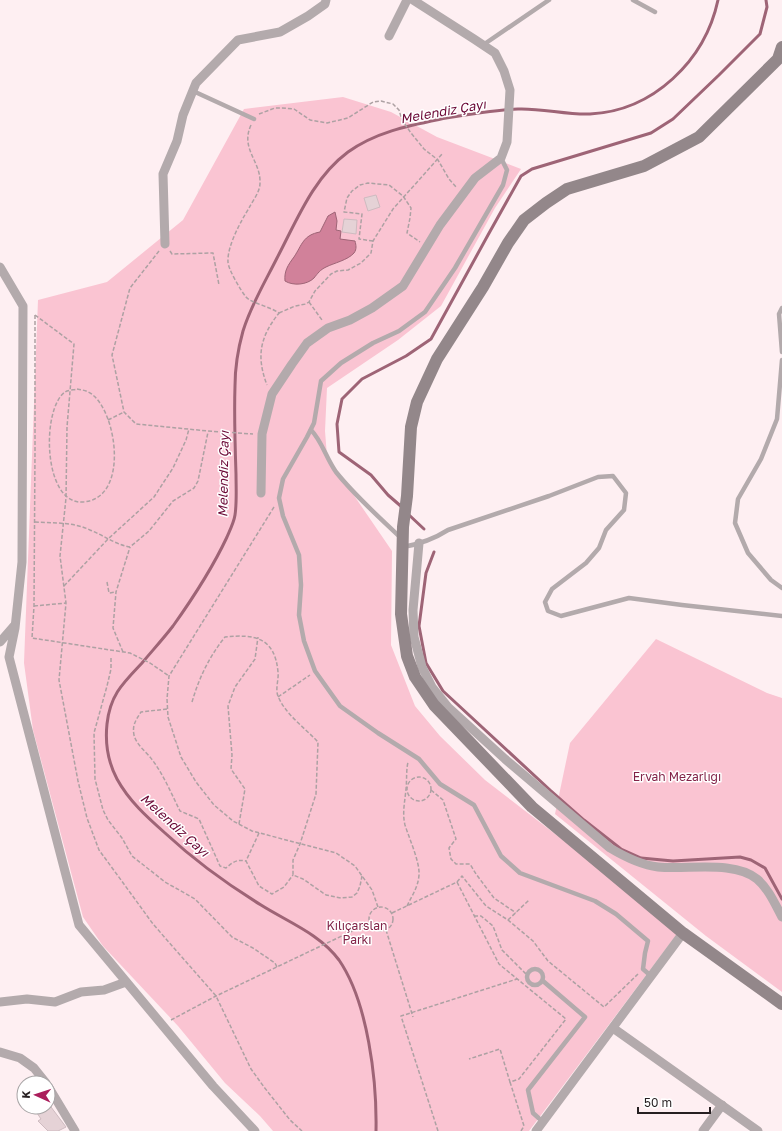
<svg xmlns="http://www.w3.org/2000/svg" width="782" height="1131" font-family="'Golos Text',sans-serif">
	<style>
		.green { fill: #fac4d2 }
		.water { fill: #d1819a; stroke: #9e6476 }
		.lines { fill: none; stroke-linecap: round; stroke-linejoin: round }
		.stream { stroke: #9e6476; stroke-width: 3 }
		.building { fill: #e5d2d6; stroke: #cebbc0 }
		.path { stroke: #ada1a3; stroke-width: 1.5; stroke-dasharray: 4 2; stroke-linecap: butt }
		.service { stroke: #b3aaac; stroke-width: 4.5 }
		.minor { stroke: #b3aaac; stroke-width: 9 }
		.secondary { stroke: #93878a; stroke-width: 12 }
		.labels { text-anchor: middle; stroke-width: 3; stroke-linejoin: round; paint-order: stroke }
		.park-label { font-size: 12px; fill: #822348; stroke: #fff }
		.water-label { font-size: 13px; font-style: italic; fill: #6b0836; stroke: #fff }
	</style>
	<rect width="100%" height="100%" fill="#feeff2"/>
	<g class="green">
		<polygon points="343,97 391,112 437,137 521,169 495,208 441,306 398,340 327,388 325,431 327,456 392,551 391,645 415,706 440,736 485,780 680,930 529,1131 273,1131 260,1116 225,1083 178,1026 103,946 83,917 33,730 24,663 38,300 107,282 183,220 244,109"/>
		<polygon points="656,639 767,693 782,698 782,992 706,936 555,814 570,743"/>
	</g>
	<path class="water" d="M335,212L337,221L336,230L341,231L340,239L355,241C356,245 357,249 354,253C348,260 334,263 326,267C320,270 318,273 314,278C307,285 293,286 285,281C284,271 288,265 294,257C302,245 303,235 320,232L328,216Z"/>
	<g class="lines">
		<g class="stream">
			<polyline points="403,508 388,495 371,475 339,452 337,424 342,399 362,379 406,356 431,339 488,235 521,176 532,169 651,133 673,119 719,75 760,34 767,7 766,0"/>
			<polyline points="408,514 424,529"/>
			<polyline points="434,552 426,573 419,626 426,663 443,691 550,790 584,820 621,849 641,858 673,861 740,857 751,860 765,868 782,899"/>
			<path d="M376,1131C377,1081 368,1002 339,960C320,934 288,922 261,905C227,884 194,860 165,833C147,817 129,801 117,779C108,762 105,743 107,724C110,695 123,683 142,663C152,651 163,639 173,626C193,598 212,569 227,537C230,530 234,522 235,515C237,502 236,488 236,474C235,445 234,416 235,386C235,367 238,349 243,331C251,305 265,282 277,258C297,220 313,178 348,152C377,131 412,125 446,118C470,114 494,110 518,109C542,108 566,115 590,114C653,111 705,61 718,0"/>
		</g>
	</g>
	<g class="building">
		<polygon points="376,195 380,207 368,211 364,198"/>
		<polygon points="344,219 357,220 356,234 342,232"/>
		<polygon points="33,1107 51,1107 66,1127 58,1131 48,1131 38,1121 41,1119"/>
	</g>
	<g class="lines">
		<g class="path">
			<polyline points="259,114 275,108 282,108 294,109 310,120 327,123 348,118 373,102 381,101 393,104 399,110 402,120 411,133 424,149 438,160 449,179 456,187"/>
			<path d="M251,125C240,149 261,161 260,183C260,192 253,200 249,208C241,221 227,246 228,262C228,269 241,291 246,297C251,303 271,307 279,313C260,337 256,356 267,385"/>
			<polyline points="373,241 359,239 362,214 344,212 347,198 352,191 360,185 368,183 389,185 403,196 411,208 410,218 407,233 420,242"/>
			<polyline points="159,251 130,288 112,355 124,412 136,424 208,431 253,434"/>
			<polyline points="170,251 172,254 213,253 219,285"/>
			<polyline points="309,302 322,320"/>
			<polyline points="279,313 295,306 306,304 309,302 315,291 331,274 337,271 348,270 361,263 371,253 373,241 393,209 443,153"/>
			<polyline points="35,315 74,344 67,427 66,498 60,556 66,603 59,680 78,781 87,818 99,850 121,880 153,924 216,996 251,1069 264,1087 290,1120 302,1131"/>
			<polyline points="35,315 35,451 34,606 32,638 130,653 150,663 169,676"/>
			<path d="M77,389C83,390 89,391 94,396C118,418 128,499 83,502C43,505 41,409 65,392C68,390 74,390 77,389Z"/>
			<polyline points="108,420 124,412"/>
			<polyline points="274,507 169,676 167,699 168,717 181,757 196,782 214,805 233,821 252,831 336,853 355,866 372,890 378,907"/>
			<path d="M35,522C52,523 74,522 90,530C105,536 114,544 130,547L149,531L173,501L194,488L198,481L208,432"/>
			<polyline points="107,582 109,593 116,592"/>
			<polyline points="64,586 108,539 154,497 173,468 186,440 189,429"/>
			<polyline points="34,606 66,603"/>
			<polyline points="123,652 113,628 116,592 130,547"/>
			<polyline points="111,658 111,669 107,686 94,733 95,779 103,810 108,820 122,838 132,856 165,882 195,899 232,937 253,948 275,963 277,967"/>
			<polyline points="278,697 310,675"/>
			<path d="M192,702C199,678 209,657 225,637C254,634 275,637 278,672C279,679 275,689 278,696C285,714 305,728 318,742L316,794L300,844L293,860V875L303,879L326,895L341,898L352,897L357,893L360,886L362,876"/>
			<path d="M167,709L141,712C136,720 132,725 134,735C136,744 145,751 150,757C163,773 171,793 180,811L199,819L220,866L226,868C233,862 237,859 246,861"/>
			<circle cx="419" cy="789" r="12"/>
			<polyline points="431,790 443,800 456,839 449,848 451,859 456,864 470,864 476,874 494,898 516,913"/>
			<polyline points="239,824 245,789 231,769 232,755 228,706 235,687 255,659 258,637"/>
			<polyline points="259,833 246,861 259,886 272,894 284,887 293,875"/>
			<polyline points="457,882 499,964 566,1019 519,1079 510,1082 500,1049 469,1059"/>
			<path d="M407,906C412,895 418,888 419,875C420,862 409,838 405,825C402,813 405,801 406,789C407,779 406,771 408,762"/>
			<circle cx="381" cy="919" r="12"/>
			<polyline points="392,913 457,882 462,876 486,906 508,920 533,941 548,961 604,1007 638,974"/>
			<polyline points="474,916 481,916 493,926 502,950 527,975"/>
			<polyline points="508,920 529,900"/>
			<polyline points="386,930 413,1017"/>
			<polyline points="171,1020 216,996 369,923"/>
			<polyline points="510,1082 524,1126 521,1131"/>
			<polyline points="438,1131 401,1016 517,979"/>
		</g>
		<g class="service">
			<polyline points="633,0 655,12"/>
			<polyline points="483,45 549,0"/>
			<polyline points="193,91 254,119"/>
			<polyline points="501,158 507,170 503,185 455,268 425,312 399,331 373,343 341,363 321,381 314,423 307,437 283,479 279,498 283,516 299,555 301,585 299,615 304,641 315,671 340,706 378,733 419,759 440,784 474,805 501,856 520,873 595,901 616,914 648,941 645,953 643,969 651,976"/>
			<polyline points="782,308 779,314 782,352"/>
			<polyline points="782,360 777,419 761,459 738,499 735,523 748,553 771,580 782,588"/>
			<path d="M311,430C322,441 326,458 336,472C355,496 379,517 401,538"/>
			<path d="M403,547C420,544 434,539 448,530L549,496L598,477L613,476L626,493L624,510L606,530L599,548L586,563L552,589L545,602L548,611L561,616L629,598L682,605L782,616"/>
			<circle cx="535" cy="977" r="8"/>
			<polyline points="543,981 585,1017 528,1090 533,1113 543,1122"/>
		</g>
		<g class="minor">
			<polyline points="389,36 407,0"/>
			<polyline points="165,244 163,174 177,141 183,115 196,83 238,40 280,32 308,16 325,4 326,0"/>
			<polyline points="0,267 23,306 22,562 15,628 9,657 79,925 213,1086 255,1131"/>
			<polyline points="261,493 262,434 272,394 292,364 307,343 328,328 350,320 372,308 403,286 440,225 475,178 501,158 507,142 510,90 504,71 495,53 474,39 413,0"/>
			<path d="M419,543L413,610L414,637L422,667L432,687L448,707L505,759L610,848C625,857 641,865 658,867C688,870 734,860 757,879C768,888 775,904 782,917"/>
			<polyline points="0,642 14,626"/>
			<polyline points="0,1002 27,999 55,1002 81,992 104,990 126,982"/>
			<polyline points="613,1028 758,1131"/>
			<polyline points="0,1052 20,1058 34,1068 46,1083"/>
			<polyline points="48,1086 75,1131"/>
			<polyline points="536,1131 683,933"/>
			<polyline points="703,1131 722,1105"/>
		</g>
		<polyline class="secondary" points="782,47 778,59 699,137 644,166 567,189 546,203 524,220 508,243 483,287 437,359 417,402 411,427 407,496 403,527 401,614 407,656 415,677 434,705 532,807 683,933 782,1004"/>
	</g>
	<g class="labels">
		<g class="park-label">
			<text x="677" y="781">Ervah Mezarlığı</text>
			<text x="357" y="930">Kılıçarslan<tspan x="357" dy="14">Parkı</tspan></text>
		</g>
		<g class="water-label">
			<text transform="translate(443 111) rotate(-10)" y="5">Melendiz Çayı</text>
			<text transform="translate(223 474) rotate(-89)" y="5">Melendiz Çayı</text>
			<text transform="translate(175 825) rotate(42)" y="5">Melendiz Çayı</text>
		</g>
	</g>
	<g transform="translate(36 1095) rotate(273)"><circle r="19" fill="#ffffff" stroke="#a8a5a6"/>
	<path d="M0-3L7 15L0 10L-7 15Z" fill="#ab1e5c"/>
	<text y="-6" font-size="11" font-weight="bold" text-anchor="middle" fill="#261f21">K</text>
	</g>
	<path d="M638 1107v6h72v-6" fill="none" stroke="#261f21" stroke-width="2"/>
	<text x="644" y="1107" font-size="12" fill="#261f21" stroke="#ffffff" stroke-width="3" paint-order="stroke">50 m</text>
</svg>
